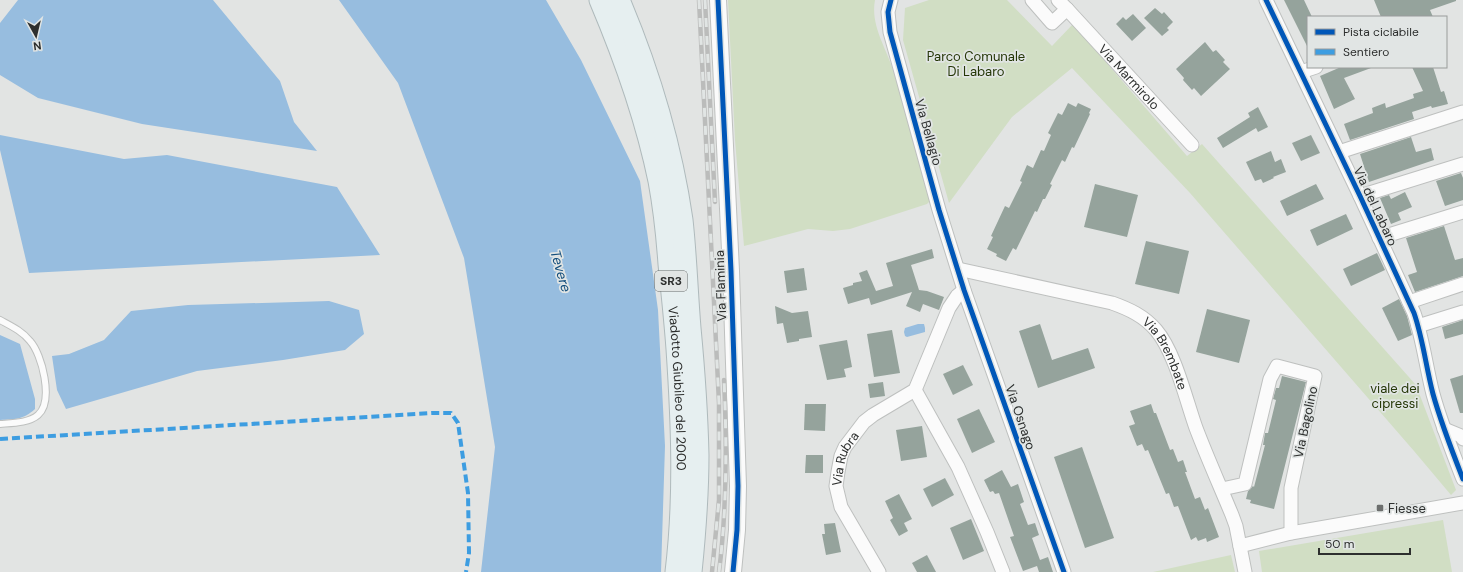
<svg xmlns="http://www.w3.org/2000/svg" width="1463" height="572" font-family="'DM Sans',sans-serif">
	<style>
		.green { fill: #d1dec4 }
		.water { fill: #97bddf }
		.building { fill: #95a39c }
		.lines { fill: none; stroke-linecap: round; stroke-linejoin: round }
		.service-casing { stroke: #bec0bf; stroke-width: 8 }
		.minor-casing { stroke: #bec0bf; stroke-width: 15 }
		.tertiary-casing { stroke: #bec0bf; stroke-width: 18 }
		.trunk-casing { stroke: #afbabc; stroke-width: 23 }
		.service { stroke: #fbfbfb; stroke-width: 6 }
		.minor { stroke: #fbfbfb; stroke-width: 13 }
		.tertiary { stroke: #fbfbfb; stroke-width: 16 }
		.trunk { stroke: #e6eff0; stroke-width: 21 }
		.rail-casing { stroke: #bbbcbb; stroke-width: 4.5 }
		.rail { stroke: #e1e5e4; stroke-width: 3; stroke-dasharray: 9; stroke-linecap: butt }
		.quiet { stroke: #3d9de1; stroke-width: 4; stroke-dasharray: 8 4; stroke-linecap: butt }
		.cycleway-casing { stroke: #e1e5e4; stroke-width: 8 }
		.cycleway { stroke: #0057b8; stroke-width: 5 }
		.poi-dot { fill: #6c6e6d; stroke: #e1e5e4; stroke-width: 1.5 }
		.labels { text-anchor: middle; stroke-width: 3.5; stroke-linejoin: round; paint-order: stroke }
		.shield { fill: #e1e5e4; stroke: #636665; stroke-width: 1 }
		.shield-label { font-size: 12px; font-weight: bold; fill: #2d2f2e }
		.park-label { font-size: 13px; fill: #253707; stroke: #e1e5e4 }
		.street-label { font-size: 13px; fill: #2d2f2e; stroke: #e1e5e4 }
		.poi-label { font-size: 13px; fill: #2d2f2e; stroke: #e1e5e4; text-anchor: start }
		.water-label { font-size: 14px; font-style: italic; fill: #144f7d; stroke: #e1e5e4 }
	</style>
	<rect width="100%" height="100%" fill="#e2e4e3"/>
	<g class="green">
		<path d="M728,0H875C870,26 887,49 894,73C907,115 919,158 931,200L927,204L850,229L833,231L808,229L744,246L735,140Z"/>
		<polygon points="929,0 1007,0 1052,46 1073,24 1187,156 1202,144 1416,385 1456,490 1451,495 1414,451 1190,193 1072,68 1012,117 949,203 903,40 905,8"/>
		<polygon points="1443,520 1452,572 1262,572 1259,551"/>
		<polygon points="1231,555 1235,572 1153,572"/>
	</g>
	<g class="water">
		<polygon points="18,0 213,0 280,81 294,122 317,151 142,124 38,98 0,75 0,23"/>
		<polygon points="339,0 546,0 581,60 640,181 658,310 665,446 661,572 481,572 495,447 464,258 398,83"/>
		<polygon points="0,135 124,159 167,155 337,187 380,255 29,273 0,150"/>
		<polygon points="329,301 359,310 364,334 345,350 283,360 197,371 66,409 57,390 52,356 69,354 104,340 131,311 188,305"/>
		<polygon points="918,324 924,324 925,328 925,332 907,337 905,336 904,332 905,328"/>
		<path d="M0,335L20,344L35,399V409C23,420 15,419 0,420Z"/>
	</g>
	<g class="building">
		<polygon points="1284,0 1304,0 1312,17 1308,17 1308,48"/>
		<polygon points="1374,0 1456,0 1456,1 1430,10 1433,17 1381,17"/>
		<polygon points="1155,8 1162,14 1164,12 1173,22 1167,28 1169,30 1162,36 1144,18"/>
		<polygon points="1133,14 1146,28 1132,41 1116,24 1123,17 1126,20"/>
		<polygon points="1205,42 1213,52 1216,50 1225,60 1223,62 1230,69 1201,96 1194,88 1192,90 1183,80 1184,78 1176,69"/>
		<polygon points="1341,67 1371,67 1371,68 1344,78 1355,99 1334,109 1320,76"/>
		<polygon points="1412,67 1433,67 1441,92 1444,91 1448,104 1432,108 1431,106 1412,112 1414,119 1350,140 1344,124 1373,113 1372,108 1385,103 1386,108 1414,98 1413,94 1423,91"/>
		<polygon points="1068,103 1076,107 1078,103 1091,109 1089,113 1090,114 1074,148 1072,147 1065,162 1062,160 1050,184 1052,185 1045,199 1043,199 1037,212 1035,211 1016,250 1013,248 1006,261 996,256 997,254 987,249 993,237 991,236 1005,206 1009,208 1022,182 1020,181 1027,165 1033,168 1041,150 1044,151 1051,135 1048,133 1058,113 1062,115"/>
		<polygon points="1258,107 1268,127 1258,132 1256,128 1223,148 1217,138 1250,117 1248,113"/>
		<polygon points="1311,135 1320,153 1301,161 1292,143"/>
		<polygon points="1411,137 1416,152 1431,148 1434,160 1369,182 1360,154"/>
		<polygon points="1271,151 1275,162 1281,159 1286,172 1273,177 1274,178 1263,183 1261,179 1255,181 1246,162"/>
		<polygon points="1461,173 1463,178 1463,200 1445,206 1436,181"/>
		<polygon points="1095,184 1138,195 1127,237 1084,227"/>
		<polygon points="1316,184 1324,199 1287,216 1280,201"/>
		<polygon points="1405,192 1412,207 1398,213 1401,220 1391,224 1380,198 1389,195 1391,199"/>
		<polygon points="1346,214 1353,229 1317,246 1310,230"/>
		<polygon points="1444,226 1455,260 1463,258 1463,276 1415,292 1408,275 1417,272 1406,238"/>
		<polygon points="1146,241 1189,251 1179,294 1135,284"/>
		<polygon points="932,249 934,258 911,265 919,290 927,291 944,297 939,310 923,304 920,312 906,306 912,292 871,305 869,298 848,304 843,288 853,285 853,283 862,281 859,273 867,270 876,291 893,286 886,263"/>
		<polygon points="1377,253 1385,270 1351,286 1343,269"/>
		<polygon points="804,268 807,290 787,293 784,271"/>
		<polygon points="1399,299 1407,316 1412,335 1398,341 1382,308"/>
		<polygon points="775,306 792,313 808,311 812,337 799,339 799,341 787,343 783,323 777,324"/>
		<polygon points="1207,309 1250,320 1239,363 1196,352"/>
		<polygon points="1463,320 1463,334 1445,339 1442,327"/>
		<polygon points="1040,324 1052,360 1088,348 1095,368 1038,388 1019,331"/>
		<polygon points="892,330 900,373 874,377 867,334"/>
		<polygon points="847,340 852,367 844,369 846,377 827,380 819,345"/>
		<polygon points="963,365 973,385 953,395 943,374"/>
		<polygon points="1463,375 1463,413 1460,413 1450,379"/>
		<polygon points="1282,376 1306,382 1274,509 1250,503 1251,500 1246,499 1248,491 1253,486 1254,487 1265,445 1263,445 1265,433 1268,433 1276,400 1273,399 1276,388 1279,388"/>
		<polygon points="883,382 885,396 870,398 868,384"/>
		<polygon points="805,404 826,404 825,431 804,430"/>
		<polygon points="1151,404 1154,413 1156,413 1170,450 1173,449 1178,462 1183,460 1187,472 1185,472 1195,499 1200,497 1205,510 1208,508 1219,537 1207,542 1206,538 1198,541 1196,537 1191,540 1178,506 1174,507 1169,493 1166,494 1148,450 1145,451 1142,444 1137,446 1129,426 1135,424 1130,411"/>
		<polygon points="979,409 995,442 972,453 957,419"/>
		<polygon points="922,426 927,457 901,461 896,430"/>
		<polygon points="1082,447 1114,538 1085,548 1054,457"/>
		<polygon points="806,455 823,455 823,473 805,473"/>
		<polygon points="1002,470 1011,487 1018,484 1024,502 1020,504 1028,525 1035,523 1039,535 1032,538 1040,560 1048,557 1053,572 1039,572 1037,566 1023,571 1010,537 1014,536 999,493 995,494 993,491 990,492 984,480"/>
		<polygon points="945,478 954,495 932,507 923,489"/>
		<polygon points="899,494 912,519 904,523 908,531 899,536 890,520 893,518 885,501"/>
		<polygon points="971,519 984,551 963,560 950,528"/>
		<polygon points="835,523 841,552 826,555 822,534 825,534 824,524"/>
		<polygon points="927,555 936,572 917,572 912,563"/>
	</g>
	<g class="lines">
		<defs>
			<path id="service" d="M0,320C11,326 22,331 30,341C42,354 54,401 38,415C29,423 12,423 0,424"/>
			<g id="minor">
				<polyline points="891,0 888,12 890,32 939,210 964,290 1064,572"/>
				<polyline points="1032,0 1052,23 1067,9 1058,0"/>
				<path d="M1266,0L1360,196L1414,313C1423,339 1426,367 1433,394C1441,423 1452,451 1463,479"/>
				<path id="s1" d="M1067,9L1192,145"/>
				<polyline points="1301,72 1316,67"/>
				<polyline points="1339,152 1463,112"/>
				<polyline points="1360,196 1463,164"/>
				<polyline points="1379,238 1463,212"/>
				<path id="s2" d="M958,269L1112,303C1129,309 1144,316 1156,330C1175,352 1186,400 1196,428C1207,457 1220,486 1232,515L1236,526L1245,572"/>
				<polyline points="1409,302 1463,284"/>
				<polyline points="1418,326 1463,312"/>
				<polyline points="915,390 958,467 987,532 1003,572"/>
				<polyline points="1444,429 1461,436 1463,439"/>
				<polyline points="1222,489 1245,484 1270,379 1277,366 1315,376 1291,488 1291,533"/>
				<polyline points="1240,546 1291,533 1463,503"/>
				<path id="s3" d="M879,572L841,507L836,486L838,472L841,456L845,447L864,422L873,415L915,390L949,308L957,296L964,290"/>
			</g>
			<polyline id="tertiary" points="718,0 731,271 738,486 737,530 733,572"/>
			<g id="trunk">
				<path id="s4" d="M600,0C625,59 646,118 659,181C664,208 667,236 669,264C672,293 675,321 677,349C682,423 685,498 676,572"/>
				<path d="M619,0C649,71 671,144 682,220C686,256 687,292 690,328C694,370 697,412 698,455C698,494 695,533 691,572"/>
			</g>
		</defs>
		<use href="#service" class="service-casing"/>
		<use href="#minor" class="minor-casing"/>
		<use href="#tertiary" class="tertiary-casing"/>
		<use href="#trunk" class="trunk-casing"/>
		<use href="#service" class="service"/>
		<use href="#minor" class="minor"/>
		<use href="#tertiary" class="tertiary"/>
		<use href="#trunk" class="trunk"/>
		<defs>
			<g id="rail">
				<polyline points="699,0 719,403 719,500 712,572"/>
				<polyline points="705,0 715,202"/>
				<path d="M719,572C727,508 727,444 724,380"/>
			</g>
		</defs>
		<use href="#rail" class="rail-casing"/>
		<use href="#rail" class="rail"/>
		<polyline class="quiet" points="0,439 433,413 451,413 458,423 468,493 469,553 466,572"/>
		<defs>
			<g id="cycleway">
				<polyline points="718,0 731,271 738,486 737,530 733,572"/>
				<polyline points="891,0 888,12 890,32 939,210 964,290 1064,572"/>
				<path d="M1266,0L1360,196L1414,313C1423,339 1426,367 1433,394C1441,423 1452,451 1463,479"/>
			</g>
		</defs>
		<use href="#cycleway" class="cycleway-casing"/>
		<use href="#cycleway" class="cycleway"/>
	</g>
	<rect class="poi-dot" x="1376" y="504" width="8" height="8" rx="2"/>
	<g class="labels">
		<rect class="shield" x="655" y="271" width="32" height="20" rx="3"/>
		<g class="shield-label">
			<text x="671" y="285">SR3</text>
		</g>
		<g class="park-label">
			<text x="976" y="61">Parco Comunale<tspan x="976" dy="15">Di Labaro</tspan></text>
			<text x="1395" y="393">viale dei<tspan x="1395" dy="15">cipressi</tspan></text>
		</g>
		<g class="street-label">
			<text dy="5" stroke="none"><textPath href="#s1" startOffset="92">Via Marmirolo</textPath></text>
			<text transform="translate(929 132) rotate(74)" y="5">Via Bellagio</text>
			<text transform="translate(1376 206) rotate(65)" y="5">Via del Labaro</text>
			<text transform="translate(720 286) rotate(-92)" y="5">Via Flaminia</text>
			<text dy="5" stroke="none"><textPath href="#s2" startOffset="235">Via Brembate</textPath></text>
			<text dy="5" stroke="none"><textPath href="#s4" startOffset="399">Viadotto Giubileo del 2000</textPath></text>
			<text transform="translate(1021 417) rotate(71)" y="5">Via Osnago</text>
			<text transform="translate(1305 422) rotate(-78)" y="5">Via Bagolino</text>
			<text dy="5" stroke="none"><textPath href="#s3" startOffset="126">Via Rubra</textPath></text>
		</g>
		<g class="poi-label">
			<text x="1388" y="513">Fiesse</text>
		</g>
		<g class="water-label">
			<text transform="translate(561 271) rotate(74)" y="5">Tevere</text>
		</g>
	</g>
	<rect x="1307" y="16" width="140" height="52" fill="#e1e5e4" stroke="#999c9b"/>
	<rect x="1315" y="29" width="20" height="6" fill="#0057b8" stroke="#999c9b"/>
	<text x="1343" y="36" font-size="12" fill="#2d2f2e">Pista ciclabile</text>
	<rect x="1315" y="49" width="20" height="6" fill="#3d9de1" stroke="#999c9b"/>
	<text x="1343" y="56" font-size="12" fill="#2d2f2e">Sentiero</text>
	<g transform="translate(36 36) rotate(172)" stroke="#e1e5e4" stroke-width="3" paint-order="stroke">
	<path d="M0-3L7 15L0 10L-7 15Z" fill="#2d2f2e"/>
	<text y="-6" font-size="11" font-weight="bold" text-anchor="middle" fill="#2d2f2e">N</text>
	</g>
	<path d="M1319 548v6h91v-6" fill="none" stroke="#2d2f2e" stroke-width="2"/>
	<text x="1325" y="548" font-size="12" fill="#2d2f2e" stroke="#e1e5e4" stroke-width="3" paint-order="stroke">50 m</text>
</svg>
